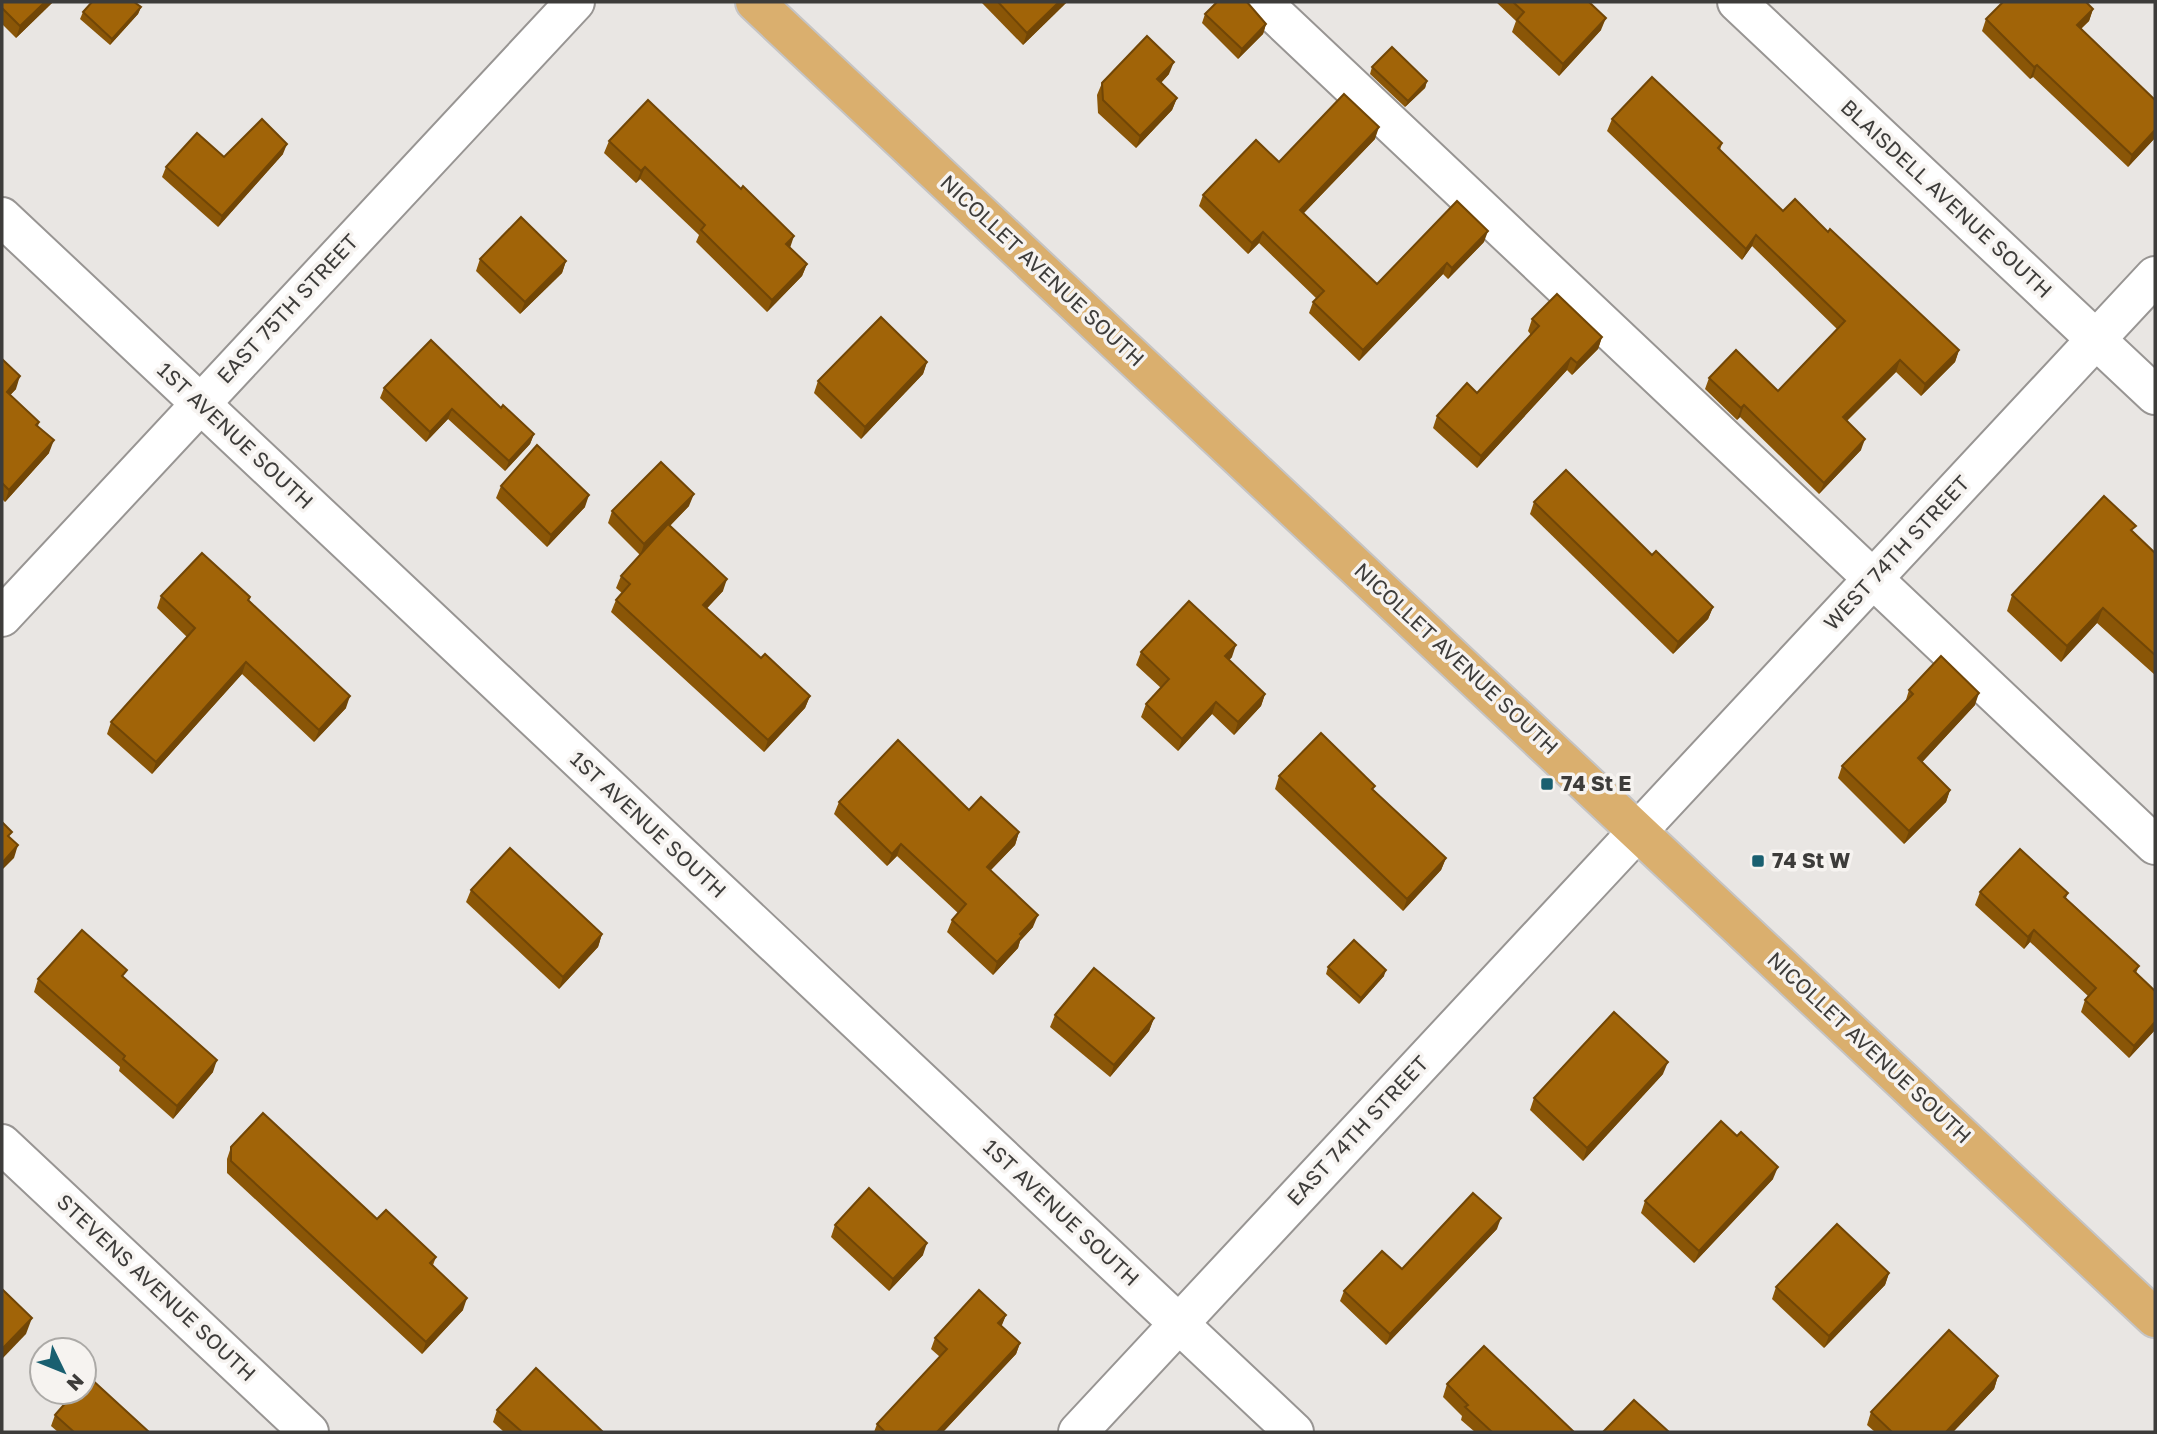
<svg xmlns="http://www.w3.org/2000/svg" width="2157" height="1434" font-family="'Golos Text',sans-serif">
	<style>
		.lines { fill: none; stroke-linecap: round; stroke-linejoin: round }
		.minor-casing { stroke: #989593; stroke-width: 42 }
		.major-casing { stroke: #c5c4c4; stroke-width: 42 }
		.minor { stroke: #fff; stroke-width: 38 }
		.major { stroke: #daaf6e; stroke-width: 38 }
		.wall { fill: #8a5607 }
		.shaded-wall { fill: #714606 }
		.building { fill: #a16408; stroke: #714606; stroke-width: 2 }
		.poi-dot { fill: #195f70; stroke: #f6f3f0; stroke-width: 2.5 }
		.labels { text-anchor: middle; stroke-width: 7; stroke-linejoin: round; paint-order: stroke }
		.street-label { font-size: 21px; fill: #3d3c3a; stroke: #f6f3f0 }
		.poi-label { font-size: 21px; font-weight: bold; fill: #3d3c3a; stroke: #f6f3f0; text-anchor: start }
	</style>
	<rect width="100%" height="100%" fill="#e9e6e3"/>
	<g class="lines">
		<defs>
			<g id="minor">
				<polyline points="1262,2 2155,845"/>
				<polyline points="1737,2 2155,395"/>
				<polyline points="2,217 1294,1432"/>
				<polyline points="2,617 575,2"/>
				<polyline points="2,1144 309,1432"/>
				<polyline points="1078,1432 2155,276"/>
			</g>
			<polyline id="major" points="755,2 2155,1318"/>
		</defs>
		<use href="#minor" class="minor-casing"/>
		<use href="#major" class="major-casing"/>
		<use href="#minor" class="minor"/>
		<use href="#major" class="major"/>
	</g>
	<g class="wall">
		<polygon points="2,2 53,2 16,38 2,24"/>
		<polygon points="981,2 1067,2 1023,45"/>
		<polygon points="1496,2 1589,2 1601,30 1559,76 1512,32 1516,21"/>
		<polygon points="141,7 138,14 110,45 80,19 83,12"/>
		<polygon points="2093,9 2089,21 2081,29 2155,100 2155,138 2128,167 2033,77 2030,79 1982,31 1986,19"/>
		<polygon points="1205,14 1266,24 1263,34 1238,59 1202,23"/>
		<polygon points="1372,67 1427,81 1425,88 1405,107 1370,74"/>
		<polygon points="1169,74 1161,83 1177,98 1172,110 1136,148 1098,113 1097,95 1102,83"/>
		<polygon points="1612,119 1722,143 1720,150 1783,211 1828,232 1959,350 1955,362 1921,396 1896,372 1847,421 1861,450 1819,494 1740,417 1737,420 1705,389 1709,378 1778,391 1837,329 1752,246 1742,260 1607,131"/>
		<polygon points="1375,139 1303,214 1377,284 1484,242 1448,279 1443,274 1359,361 1309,313 1313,302 1317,299 1259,243 1248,254 1199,206 1203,195 1279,162"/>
		<polygon points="609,141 790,248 807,264 802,276 767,312 696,242 699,235 640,179 636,183 604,153"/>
		<polygon points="283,154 218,227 162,177 166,167 224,157"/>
		<polygon points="480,259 566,261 562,273 520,314 476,271"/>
		<polygon points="1532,319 1602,337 1598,349 1572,375 1567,370 1477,468 1433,428 1437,416 1477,393 1531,335 1528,331"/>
		<polygon points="2,359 16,389 10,395 39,422 38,426 49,453 5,502 2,499"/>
		<polygon points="927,362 923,374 861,439 814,393 818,381"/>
		<polygon points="384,388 534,434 530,444 505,471 448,419 426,442 380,398"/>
		<polygon points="501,486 585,507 547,547 496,498"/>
		<polygon points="1534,502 1713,607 1708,619 1673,654 1530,514"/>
		<polygon points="689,506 670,526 723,591 707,608 761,658 810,696 805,708 764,752 611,612 616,600 622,593 616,588 621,576 640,555 608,523 612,511"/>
		<polygon points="2133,532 2155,553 2155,675 2097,623 2061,662 2007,611 2012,595"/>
		<polygon points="161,596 250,597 249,601 346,708 314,742 242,674 152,774 107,734 111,722 187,637 157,608"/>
		<polygon points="1141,652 1232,657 1229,660 1265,694 1261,706 1234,735 1212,714 1178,751 1141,717 1146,704 1161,688 1136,665"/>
		<polygon points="1909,690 1975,705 1922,762 1950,790 1946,802 1904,844 1838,778 1842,766 1905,703"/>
		<polygon points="1279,776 1373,790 1446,858 1441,870 1403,911 1275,789"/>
		<polygon points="839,802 969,810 1019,832 1015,845 990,871 1033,927 1020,941 1018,948 993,975 947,932 952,920 958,913 897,856 887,866 834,814"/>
		<polygon points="471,890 602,934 598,947 559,989 466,902"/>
		<polygon points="1980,892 2068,893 2066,898 2139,966 2136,973 2155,991 2155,1030 2129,1058 2081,1012 2085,1000 2088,996 2030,942 2024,949 1975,905"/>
		<polygon points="1328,967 1384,976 1359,1004 1326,974"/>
		<polygon points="124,978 213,1072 173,1119 119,1071 120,1067 34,992 38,979"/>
		<polygon points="1055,1015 1154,1018 1149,1031 1110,1077 1050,1027"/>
		<polygon points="1663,1074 1583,1161 1530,1110 1534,1098"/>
		<polygon points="1737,1136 1773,1179 1694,1263 1641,1213 1645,1201"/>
		<polygon points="231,1147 377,1219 436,1257 433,1265 463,1310 422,1354 227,1173 227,1159"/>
		<polygon points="835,1225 923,1255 889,1291 831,1237"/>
		<polygon points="1497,1229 1386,1345 1340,1301 1344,1291 1402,1269"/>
		<polygon points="1889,1273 1885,1285 1824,1348 1772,1299 1776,1287"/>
		<polygon points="1006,1315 1001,1326 1020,1343 1016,1354 943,1432 874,1432 877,1424 940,1357 931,1349 935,1338"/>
		<polygon points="1998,1376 1994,1389 1953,1432 1875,1432 1867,1425 1871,1412"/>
		<polygon points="1447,1384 1574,1432 1475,1432 1461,1420 1462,1416 1443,1397"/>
		<polygon points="497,1410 603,1432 504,1432 493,1422"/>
		<polygon points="55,1415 149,1432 58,1432 51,1426"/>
	</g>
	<g class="shaded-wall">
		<polygon points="45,2 53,2 16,38 20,26"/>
		<polygon points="1059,2 1067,2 1023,45 1027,33"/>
		<polygon points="141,7 138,14 110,45 112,39"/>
		<polygon points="2093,9 2089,21 2072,37 2077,25"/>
		<polygon points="1606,18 1601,30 1559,76 1563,64"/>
		<polygon points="1266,24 1263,34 1238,59 1242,49"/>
		<polygon points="1174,62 1169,74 1153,91 1157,79"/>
		<polygon points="2037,65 2033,77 2030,79 2034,67"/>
		<polygon points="1427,81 1425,88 1405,107 1408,101"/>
		<polygon points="1177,98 1172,110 1136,148 1140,136"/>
		<polygon points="1379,127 1375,139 1296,221 1300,210"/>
		<polygon points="2155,130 2155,138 2128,167 2132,155"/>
		<polygon points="287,144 283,154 218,227 222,216"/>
		<polygon points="645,167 640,179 636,183 641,171"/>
		<polygon points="1488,231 1484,242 1448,279 1452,268"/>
		<polygon points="1263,232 1259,243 1248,254 1252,243"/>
		<polygon points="1756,235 1752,246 1742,260 1746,249"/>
		<polygon points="794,236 790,248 786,244"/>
		<polygon points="566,261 562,273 520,314 525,302"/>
		<polygon points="1447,263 1443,274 1359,361 1363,350"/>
		<polygon points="807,264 802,276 767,312 772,300"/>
		<polygon points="1602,337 1598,349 1572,375 1577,363"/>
		<polygon points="1959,350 1955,362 1921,396 1925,384"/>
		<polygon points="1571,358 1567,370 1477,468 1481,456"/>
		<polygon points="1900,360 1896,372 1838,429 1843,417"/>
		<polygon points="927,362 923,374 861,439 865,427"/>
		<polygon points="20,376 16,389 2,404 7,392"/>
		<polygon points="1744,405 1740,417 1737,420 1741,408"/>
		<polygon points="452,409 448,419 426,442 430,432"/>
		<polygon points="534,434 530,444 505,471 509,461"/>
		<polygon points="1865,439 1861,450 1819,494 1824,483"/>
		<polygon points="54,440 49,453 5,502 9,490"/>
		<polygon points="694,494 689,506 640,556 644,544"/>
		<polygon points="589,495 585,507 547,547 551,535"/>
		<polygon points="727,579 723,591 699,617 703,605"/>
		<polygon points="1713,607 1708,619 1673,654 1678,642"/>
		<polygon points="2103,608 2097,623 2061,662 2067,646"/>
		<polygon points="1236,645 1232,657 1221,668 1225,656"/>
		<polygon points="246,662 242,674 152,774 156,762"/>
		<polygon points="1979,693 1975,705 1914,771 1918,758"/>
		<polygon points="1265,694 1261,706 1234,735 1238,722"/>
		<polygon points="350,696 346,708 314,742 319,730"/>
		<polygon points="810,696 805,708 764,752 768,740"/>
		<polygon points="1216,702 1212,714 1178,751 1182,739"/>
		<polygon points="1950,790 1946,802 1904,844 1909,831"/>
		<polygon points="1019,832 1015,845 982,879 987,867"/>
		<polygon points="901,844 897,856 887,866 892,854"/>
		<polygon points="18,845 14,858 2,870 2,863"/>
		<polygon points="1446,858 1441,870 1403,911 1407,899"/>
		<polygon points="1038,915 1033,927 1020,941 1018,948 993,975 997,962 1020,934"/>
		<polygon points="2034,930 2030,942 2024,949 2028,937"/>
		<polygon points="602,934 598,947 559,989 563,977"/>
		<polygon points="1386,970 1384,976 1359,1004 1361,998"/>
		<polygon points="1154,1018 1149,1031 1110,1077 1114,1065"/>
		<polygon points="2155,1022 2155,1030 2129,1058 2134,1046"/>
		<polygon points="217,1060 213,1072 173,1119 177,1106"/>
		<polygon points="1668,1062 1663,1074 1583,1161 1587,1148"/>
		<polygon points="1778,1167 1773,1179 1694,1263 1699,1251"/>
		<polygon points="1501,1218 1497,1229 1386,1345 1390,1334"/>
		<polygon points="927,1243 923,1255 889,1291 893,1279"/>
		<polygon points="1889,1273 1885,1285 1824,1348 1829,1336"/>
		<polygon points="467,1298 463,1310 422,1354 426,1342"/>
		<polygon points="1006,1315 1002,1325 994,1334 998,1323"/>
		<polygon points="32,1318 26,1334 2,1359 2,1349"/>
		<polygon points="1020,1343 1016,1354 943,1432 937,1432"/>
		<polygon points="1998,1376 1994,1389 1953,1432 1946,1432"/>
	</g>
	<g class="building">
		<polygon points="2,2 45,2 20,26 2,8"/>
		<polygon points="92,2 134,2 141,7 112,39 83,12"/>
		<polygon points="998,2 1059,2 1027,33"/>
		<polygon points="1217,2 1247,2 1266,24 1242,49 1205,14"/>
		<polygon points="1513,2 1589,2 1606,18 1563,64 1517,20 1524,12"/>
		<polygon points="2003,2 2086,2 2093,9 2077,25 2155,100 2155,130 2132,155 2037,65 2034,67 1986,19"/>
		<polygon points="1147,36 1174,62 1157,79 1177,98 1140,136 1103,100 1102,83"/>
		<polygon points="1392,47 1427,81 1408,101 1372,67"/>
		<polygon points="1652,77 1722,143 1718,148 1783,211 1795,199 1828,232 1830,229 1959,350 1925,384 1900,360 1843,417 1865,439 1824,483 1744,405 1741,408 1709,378 1736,350 1778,391 1845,321 1756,235 1746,249 1612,119"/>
		<polygon points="1344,94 1379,127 1300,210 1377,284 1457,201 1488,231 1452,268 1447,263 1363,350 1313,302 1324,291 1263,232 1252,243 1203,195 1256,140 1279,162"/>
		<polygon points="648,100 741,189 743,186 794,236 786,244 807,264 772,300 701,230 705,225 645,167 641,171 609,141"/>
		<polygon points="262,119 287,144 222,216 166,167 197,133 224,157"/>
		<polygon points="521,217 566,261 525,302 480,259"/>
		<polygon points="1557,294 1602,337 1577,363 1571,358 1481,456 1437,416 1467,383 1477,393 1539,326 1532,319"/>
		<polygon points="881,317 927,362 865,427 818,381"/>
		<polygon points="431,340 501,408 503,405 534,434 509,461 452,409 430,432 384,388"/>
		<polygon points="2,359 20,376 7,392 39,422 36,425 54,440 9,490 2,483"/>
		<polygon points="537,445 589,495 551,535 501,486"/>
		<polygon points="661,462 694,494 644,544 612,511"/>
		<polygon points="1566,470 1652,555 1656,551 1713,607 1678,642 1534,502"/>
		<polygon points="2104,496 2136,526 2131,530 2155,553 2155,655 2103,608 2067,646 2012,595"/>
		<polygon points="668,524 727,579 703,605 761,658 765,654 810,696 768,740 616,600 630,584 621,576"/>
		<polygon points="202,553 250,597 248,600 350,696 319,730 246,662 156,762 111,722 195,628 161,596"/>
		<polygon points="1189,601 1236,645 1225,656 1265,694 1238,722 1216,702 1182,739 1146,704 1169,679 1141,652"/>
		<polygon points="1941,656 1979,693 1918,758 1950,790 1909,831 1842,766 1913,694 1909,690"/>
		<polygon points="1321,733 1375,786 1372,789 1446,858 1407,899 1279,776"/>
		<polygon points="898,740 969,810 981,797 1019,832 987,867 1038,915 1020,934 1022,936 997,962 952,920 966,904 901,844 892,854 839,802"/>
		<polygon points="2,822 12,832 8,836 18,845 2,863"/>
		<polygon points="510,848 602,934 563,977 471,890"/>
		<polygon points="2020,849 2068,893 2064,897 2139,966 2134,971 2155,991 2155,1022 2134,1046 2085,1000 2096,988 2034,930 2028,937 1980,892"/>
		<polygon points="82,930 127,970 122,976 217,1060 177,1106 123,1059 125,1056 38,979"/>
		<polygon points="1354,940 1386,970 1361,998 1328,967"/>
		<polygon points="1094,968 1154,1018 1114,1065 1055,1015"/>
		<polygon points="1614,1012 1668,1062 1587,1148 1534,1098"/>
		<polygon points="263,1113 377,1219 386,1210 436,1257 430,1263 467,1298 426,1342 231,1161 231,1147"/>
		<polygon points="1721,1121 1737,1136 1741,1132 1778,1167 1699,1251 1645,1201"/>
		<polygon points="869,1188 927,1243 893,1279 835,1225"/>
		<polygon points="1473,1193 1501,1218 1390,1334 1344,1291 1382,1251 1402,1269"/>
		<polygon points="1837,1224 1889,1273 1829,1336 1776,1287"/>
		<polygon points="2,1289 32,1318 2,1349"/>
		<polygon points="979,1290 1006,1315 998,1323 1020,1343 937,1432 885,1432 877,1424 947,1349 935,1338"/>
		<polygon points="1949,1330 1998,1376 1946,1432 1892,1432 1871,1412"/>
		<polygon points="1484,1346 1574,1432 1492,1432 1465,1407 1468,1405 1447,1384"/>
		<polygon points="536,1368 603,1432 522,1432 497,1410"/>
		<polygon points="89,1377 149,1432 74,1432 55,1415 75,1392 84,1392 84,1382"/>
		<polygon points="1634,1400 1669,1432 1603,1432"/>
	</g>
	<g class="poi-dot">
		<rect x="1540" y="777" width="14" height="14" rx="3.5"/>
		<rect x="1751" y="854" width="14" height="14" rx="3.5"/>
	</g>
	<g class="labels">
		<g class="street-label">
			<text transform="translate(1946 199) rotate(43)" y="7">BLAISDELL AVENUE SOUTH</text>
			<text transform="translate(1042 271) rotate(43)" y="7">NICOLLET AVENUE SOUTH</text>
			<text transform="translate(288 309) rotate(-47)" y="7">EAST 75TH STREET</text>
			<text transform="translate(235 436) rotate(43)" y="7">1ST AVENUE SOUTH</text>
			<text transform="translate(1897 553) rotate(-47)" y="7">WEST 74TH STREET</text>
			<text transform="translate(1456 659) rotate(43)" y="7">NICOLLET AVENUE SOUTH</text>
			<text transform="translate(648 825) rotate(43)" y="7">1ST AVENUE SOUTH</text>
			<text transform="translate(1869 1048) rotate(43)" y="7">NICOLLET AVENUE SOUTH</text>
			<text transform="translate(1358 1131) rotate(-47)" y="7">EAST 74TH STREET</text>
			<text transform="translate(1061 1213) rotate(43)" y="7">1ST AVENUE SOUTH</text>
			<text transform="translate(156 1288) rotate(43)" y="7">STEVENS AVENUE SOUTH</text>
		</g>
		<g class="poi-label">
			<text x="1561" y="791">74 St E</text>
			<text x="1772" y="868">74 St W</text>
		</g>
	</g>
	<rect width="2157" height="1434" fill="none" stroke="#3d3c3a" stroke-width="7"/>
	<g transform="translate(63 1371) rotate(133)"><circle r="33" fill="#f6f3f0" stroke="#acaaa7" stroke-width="2"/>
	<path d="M0-5L12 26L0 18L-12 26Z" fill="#195f70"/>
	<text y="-10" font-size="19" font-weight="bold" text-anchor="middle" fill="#3d3c3a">N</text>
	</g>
</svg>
